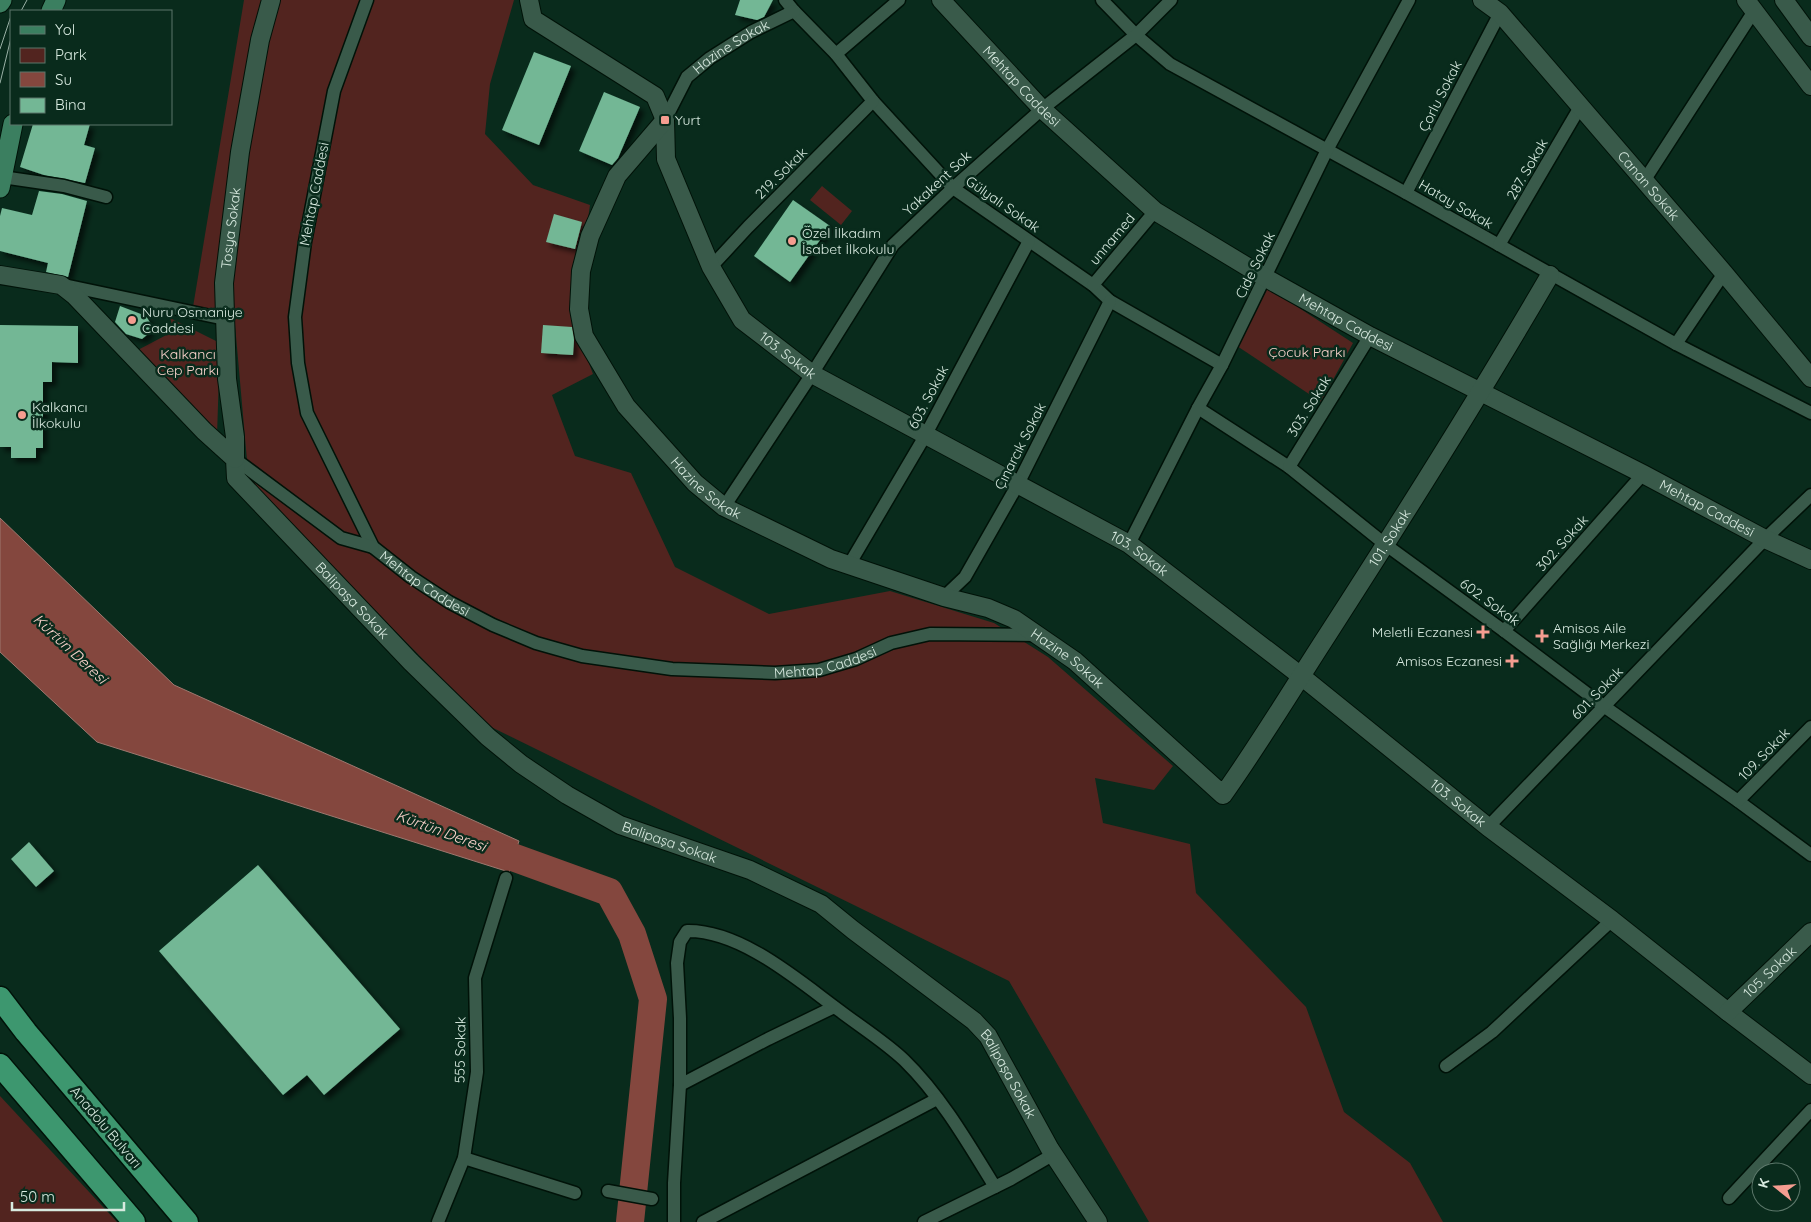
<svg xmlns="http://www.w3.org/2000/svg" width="1811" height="1222" font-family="Quicksand,sans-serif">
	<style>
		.green { fill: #52241f }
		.water { fill: #84473e; stroke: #9d786f }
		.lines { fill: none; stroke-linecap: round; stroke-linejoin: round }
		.river { stroke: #84473e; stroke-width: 28 }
		.building { fill: #73b795; filter: url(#shadow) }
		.street-casing { stroke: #001208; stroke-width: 15 }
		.secondary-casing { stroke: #001208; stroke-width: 20 }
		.primary-casing { stroke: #001208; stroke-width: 21 }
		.highway-casing { stroke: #001208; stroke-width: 25 }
		.street { stroke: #395a4a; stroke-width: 12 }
		.secondary { stroke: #395a4a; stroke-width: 18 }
		.primary { stroke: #3b7f60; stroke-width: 19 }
		.highway { stroke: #3d976f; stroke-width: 22 }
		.tram { stroke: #9ab1a6; stroke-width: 1 }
		.poi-dot { fill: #f59d90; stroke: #092b1c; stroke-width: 2 }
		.labels { text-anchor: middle; stroke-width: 5; stroke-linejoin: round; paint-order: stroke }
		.street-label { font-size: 14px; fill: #d8eae0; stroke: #092b1c }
		.poi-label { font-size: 14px; fill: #d8eae0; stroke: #092b1c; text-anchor: start }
		.park-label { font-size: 14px; fill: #fcd4cd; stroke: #092b1c }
		.water-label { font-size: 15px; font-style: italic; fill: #fbd3cc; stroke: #092b1c }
	</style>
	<defs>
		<filter id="shadow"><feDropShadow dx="4.5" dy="4.5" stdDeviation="2.5" flood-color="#0009"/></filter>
	</defs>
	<rect width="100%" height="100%" fill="#092b1c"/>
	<g class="green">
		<polygon points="244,0 514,0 490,84 485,134 533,185 590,205 573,321 593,374 552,395 575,456 631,473 675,567 769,614 890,591 994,623 1048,657 1173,766 1154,790 1095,778 1103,823 1190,844 1196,893 1306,1007 1344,1112 1410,1163 1443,1222 1149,1222 1009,981 489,726 249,483 235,325 191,319"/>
		<polygon points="822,186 852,211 841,225 810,200"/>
		<polygon points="1267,287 1353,343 1321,402 1237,346"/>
		<polygon points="170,318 220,343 217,436 134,352 174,331"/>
		<polygon points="0,1096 117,1222 0,1222"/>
	</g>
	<polygon class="water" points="0,518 174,685 519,841 509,872 97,742 0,652"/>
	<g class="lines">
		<polyline class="river" points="479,845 609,892 632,934 653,999 630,1222"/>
	</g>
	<g class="building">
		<polygon points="740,0 773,0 764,17 757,20 735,15"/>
		<polygon points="534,52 571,66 539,145 502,130"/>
		<polygon points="604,92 640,107 618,158 612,165 579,151"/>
		<polygon points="33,124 90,124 84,145 95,148 85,183 44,175 20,167"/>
		<polygon points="39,191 62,194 87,201 68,277 46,272 48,263 0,251 0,216 2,208 32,215"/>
		<polygon points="793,200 830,226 790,282 754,256"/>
		<polygon points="554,214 582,222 575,249 546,242"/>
		<polygon points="120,306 146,316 151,324 148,334 142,339 126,334 115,322"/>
		<polygon points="0,325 78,326 78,363 52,362 52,382 43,382 43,448 36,448 36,458 11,458 11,447 0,447"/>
		<polygon points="543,325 572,327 574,340 573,355 541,353"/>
		<polygon points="29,842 54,871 36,887 11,859"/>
		<polygon points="258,865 400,1029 324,1095 307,1075 283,1095 159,951"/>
	</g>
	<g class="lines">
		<defs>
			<g id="street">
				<path id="s1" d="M367,0L334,91L305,242L295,317L298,363L307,413L373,547L411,577L449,602L493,625L536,643L582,656L672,669L775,673L819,670L856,659L891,643L930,634L1037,635"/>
				<polyline points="785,0 794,11 836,54 873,101 953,188 1093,285 1110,301 1222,365"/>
				<polyline points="1102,0 1136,35 1170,64 1406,193 1676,344 1811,413"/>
				<polyline points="836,54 899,0"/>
				<path id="s2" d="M665,120L687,77L710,58L751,32L794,11"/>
				<polyline points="2,177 64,186 106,197"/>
				<polyline points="1644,181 1754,11"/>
				<polyline points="1406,193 1500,13"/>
				<polyline points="1499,245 1580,107"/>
				<polyline points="711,267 748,227 873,101"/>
				<polyline points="64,285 225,319"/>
				<polyline points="1093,285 1155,211"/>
				<polyline points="1676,344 1724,273"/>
				<polyline points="1198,408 1289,467 1386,545 1504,631 1605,707 1738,801 1811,855"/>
				<polyline points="235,459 341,538 373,547"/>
				<polyline points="1289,467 1370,336"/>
				<polyline points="724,507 812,374 893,245 953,188 1042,109 1136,35 1171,0"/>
				<polyline points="1129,544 1198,408 1222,365 1327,150 1409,0"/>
				<polyline points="849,565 925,436 1029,241"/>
				<polyline points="944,597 965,577 1018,484 1110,301"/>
				<polyline points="1504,631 1643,474"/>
				<polyline points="1738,801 1811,727"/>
				<polyline points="1488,827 1765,539 1811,495"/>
				<polyline points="1446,1066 1492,1032 1612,920"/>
				<polyline points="680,1085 768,1039 834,1007"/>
				<polyline points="464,1158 575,1193"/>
				<polyline points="608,1191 652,1199"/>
				<polyline points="1729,1198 1811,1110"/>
				<polyline points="438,1222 464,1158 477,1072 475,978 506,878"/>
				<path d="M674,1222V1183L680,1085V1018L677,963L680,942L687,931C741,930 799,981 840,1011C861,1027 885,1042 904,1060C941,1096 968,1143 995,1187"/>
				<polyline points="703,1222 937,1099"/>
				<polyline points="924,1222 1011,1179 1054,1154"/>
			</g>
			<g id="secondary">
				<path id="s3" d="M529,0L533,19L655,96L665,120L666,159L711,267L742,320L812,374L1129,544L1301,676L1488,827L1612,920L1728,1012L1811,1075"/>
				<path id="s4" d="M941,0L1042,109L1155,211L1266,278L1370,336L1643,474L1765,539L1811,560"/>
				<path id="s5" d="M1482,0L1500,13L1724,273L1811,378"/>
				<polyline points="1746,0 1811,86"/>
				<polyline points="1784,0 1811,37"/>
				<path id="s6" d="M665,120L617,176L590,236L581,271L579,309L584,336L626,406L695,483L724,507L831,559L944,597L988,608L1014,619L1075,661L1223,795C1260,743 1293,688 1328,634C1404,516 1479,397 1550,275"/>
				<path id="s7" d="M0,275L61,285L75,296L204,431L235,459L236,478L411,662L488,737L521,764L567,795L620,825L750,870L821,904L853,930L974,1021L988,1036L1050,1149L1098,1222"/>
				<path id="s8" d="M235,459V437L227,379L224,283L240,152L260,40L271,0"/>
				<path id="s9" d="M1728,1012L1811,932"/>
			</g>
			<g id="primary">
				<polyline points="0,3 2,0"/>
				<polyline points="51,11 56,0"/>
				<polyline points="0,188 13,124"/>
			</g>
			<g id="highway">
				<polyline points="0,998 26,1032 187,1222"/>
				<polyline points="0,1065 134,1222"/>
			</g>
		</defs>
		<use href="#street" class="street-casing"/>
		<use href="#secondary" class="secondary-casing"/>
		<use href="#primary" class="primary-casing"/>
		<use href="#highway" class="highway-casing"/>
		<use href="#street" class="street"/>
		<use href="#secondary" class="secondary"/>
		<use href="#primary" class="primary"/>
		<use href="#highway" class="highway"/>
		<g class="tram">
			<polyline points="21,11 27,0"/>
			<polyline points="0,49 11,16"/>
			<polyline points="0,83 11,38"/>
		</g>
	</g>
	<g class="poi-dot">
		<rect x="660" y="115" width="10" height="10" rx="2.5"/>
		<circle cx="792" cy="241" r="5"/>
		<circle cx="132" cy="320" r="5"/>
		<circle cx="22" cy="415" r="5"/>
		<path d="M1480.5 624.5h5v5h5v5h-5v5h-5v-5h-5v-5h5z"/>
		<path d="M1539.5 628.5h5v5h5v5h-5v5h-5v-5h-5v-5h5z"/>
		<path d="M1509.5 653.5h5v5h5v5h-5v5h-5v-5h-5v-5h5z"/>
	</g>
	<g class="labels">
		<g class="street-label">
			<text dy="5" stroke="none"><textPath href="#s2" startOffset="102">Hazine Sokak</textPath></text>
			<text dy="5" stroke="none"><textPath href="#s4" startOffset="118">Mehtap Caddesi</textPath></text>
			<text transform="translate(1440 96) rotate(-63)" y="5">Çorlu Sokak</text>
			<text transform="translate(1527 169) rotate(-60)" y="5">287. Sokak</text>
			<text transform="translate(781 173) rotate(-45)" y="5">219. Sokak</text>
			<text transform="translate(937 183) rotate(-43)" y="5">Yakakent Sok</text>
			<text dy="5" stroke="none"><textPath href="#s5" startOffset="250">Canan Sokak</textPath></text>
			<text transform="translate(314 194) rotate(-79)" y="5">Mehtap Caddesi</text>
			<text transform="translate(1003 204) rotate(35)" y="5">Gülyalı Sokak</text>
			<text transform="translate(1456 204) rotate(30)" y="5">Hatay Sokak</text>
			<text dy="5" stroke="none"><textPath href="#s8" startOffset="232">Tosya Sokak</textPath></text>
			<text transform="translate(1112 239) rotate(-50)" y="5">unnamed</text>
			<text transform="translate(1255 265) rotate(-64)" y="5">Cide Sokak</text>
			<text dy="5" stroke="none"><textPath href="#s4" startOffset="522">Mehtap Caddesi</textPath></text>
			<text dy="5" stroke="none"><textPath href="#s3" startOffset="465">103. Sokak</textPath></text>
			<text transform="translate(928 397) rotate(-62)" y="5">603. Sokak</text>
			<text transform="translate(1309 406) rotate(-58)" y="5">303. Sokak</text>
			<text transform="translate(1020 446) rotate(-63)" y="5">Çınarcık Sokak</text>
			<text dy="5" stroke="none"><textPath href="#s6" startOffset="438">Hazine Sokak</textPath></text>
			<text dy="5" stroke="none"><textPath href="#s4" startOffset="928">Mehtap Caddesi</textPath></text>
			<text dy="5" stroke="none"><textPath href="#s6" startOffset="1356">101. Sokak</textPath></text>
			<text transform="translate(1562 543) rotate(-48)" y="5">302. Sokak</text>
			<text dy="5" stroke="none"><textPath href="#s3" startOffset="869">103. Sokak</textPath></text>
			<text dy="5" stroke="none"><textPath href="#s1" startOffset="636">Mehtap Caddesi</textPath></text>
			<text dy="5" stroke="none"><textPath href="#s7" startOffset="496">Balipaşa Sokak</textPath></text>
			<text transform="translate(1490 602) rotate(36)" y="5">602. Sokak</text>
			<text dy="5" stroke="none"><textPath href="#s6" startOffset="842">Hazine Sokak</textPath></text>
			<text dy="5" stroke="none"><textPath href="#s1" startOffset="1056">Mehtap Caddesi</textPath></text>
			<text transform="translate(1597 693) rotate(-46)" y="5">601. Sokak</text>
			<text transform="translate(1764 754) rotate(-46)" y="5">109. Sokak</text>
			<text dy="5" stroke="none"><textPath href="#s3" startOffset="1274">103. Sokak</textPath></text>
			<text dy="5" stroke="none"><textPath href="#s7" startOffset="900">Balipaşa Sokak</textPath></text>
			<text dy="5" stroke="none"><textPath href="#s9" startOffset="58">105. Sokak</textPath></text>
			<text transform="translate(460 1050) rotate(-89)" y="5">555 Sokak</text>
			<text dy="5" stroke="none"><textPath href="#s7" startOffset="1320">Balipaşa Sokak</textPath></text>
			<text transform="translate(106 1127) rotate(50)" y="5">Anadolu Bulvarı</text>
		</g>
		<g class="poi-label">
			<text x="675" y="125">Yurt</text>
			<text x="802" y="238">Özel İlkadım<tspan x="802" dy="16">İsabet İlkokulu</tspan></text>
			<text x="142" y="317">Nuru Osmaniye<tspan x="142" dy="16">Caddesi</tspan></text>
			<text x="32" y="412">Kalkancı<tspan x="32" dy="16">İlkokulu</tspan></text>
			<text x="1553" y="633">Amisos Aile<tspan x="1553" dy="16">Sağlığı Merkezi</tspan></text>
			<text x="1473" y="637" text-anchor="end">Meletli Eczanesi</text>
			<text x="1502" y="666" text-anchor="end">Amisos Eczanesi</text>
		</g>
		<g class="park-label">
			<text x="1307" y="357">Çocuk Parkı</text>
			<text x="188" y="359">Kalkancı<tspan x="188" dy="16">Cep Parkı</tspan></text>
		</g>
		<g class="water-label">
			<text transform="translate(70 649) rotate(43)" y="5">Kürtün Deresi</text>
			<text transform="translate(441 831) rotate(20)" y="5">Kürtün Deresi</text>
		</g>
	</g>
	<rect x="10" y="10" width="162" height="115" fill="#092b1c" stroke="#5c776a"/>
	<rect x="20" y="26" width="25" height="8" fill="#3b7f60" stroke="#5c776a"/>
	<text x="55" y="35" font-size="15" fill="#d8eae0">Yol</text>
	<rect x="20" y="48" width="25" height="15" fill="#52241f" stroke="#5c776a"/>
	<text x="55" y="60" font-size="15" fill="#d8eae0">Park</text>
	<rect x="20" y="72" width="25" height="15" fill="#84473e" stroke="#5c776a"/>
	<text x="55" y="85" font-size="15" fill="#d8eae0">Su</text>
	<rect x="20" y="98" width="25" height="15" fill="#73b795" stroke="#5c776a"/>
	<text x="55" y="110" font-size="15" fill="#d8eae0">Bina</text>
	<g transform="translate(1776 1187) rotate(287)"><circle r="24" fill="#092b1c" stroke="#5c776a"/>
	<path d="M0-4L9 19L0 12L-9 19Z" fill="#f59d90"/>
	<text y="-8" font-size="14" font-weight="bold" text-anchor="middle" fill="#d8eae0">K</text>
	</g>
	<path d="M12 1202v8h112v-8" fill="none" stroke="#d8eae0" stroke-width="2.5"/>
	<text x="20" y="1202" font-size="15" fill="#d8eae0" stroke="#092b1c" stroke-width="4" paint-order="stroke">50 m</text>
</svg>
